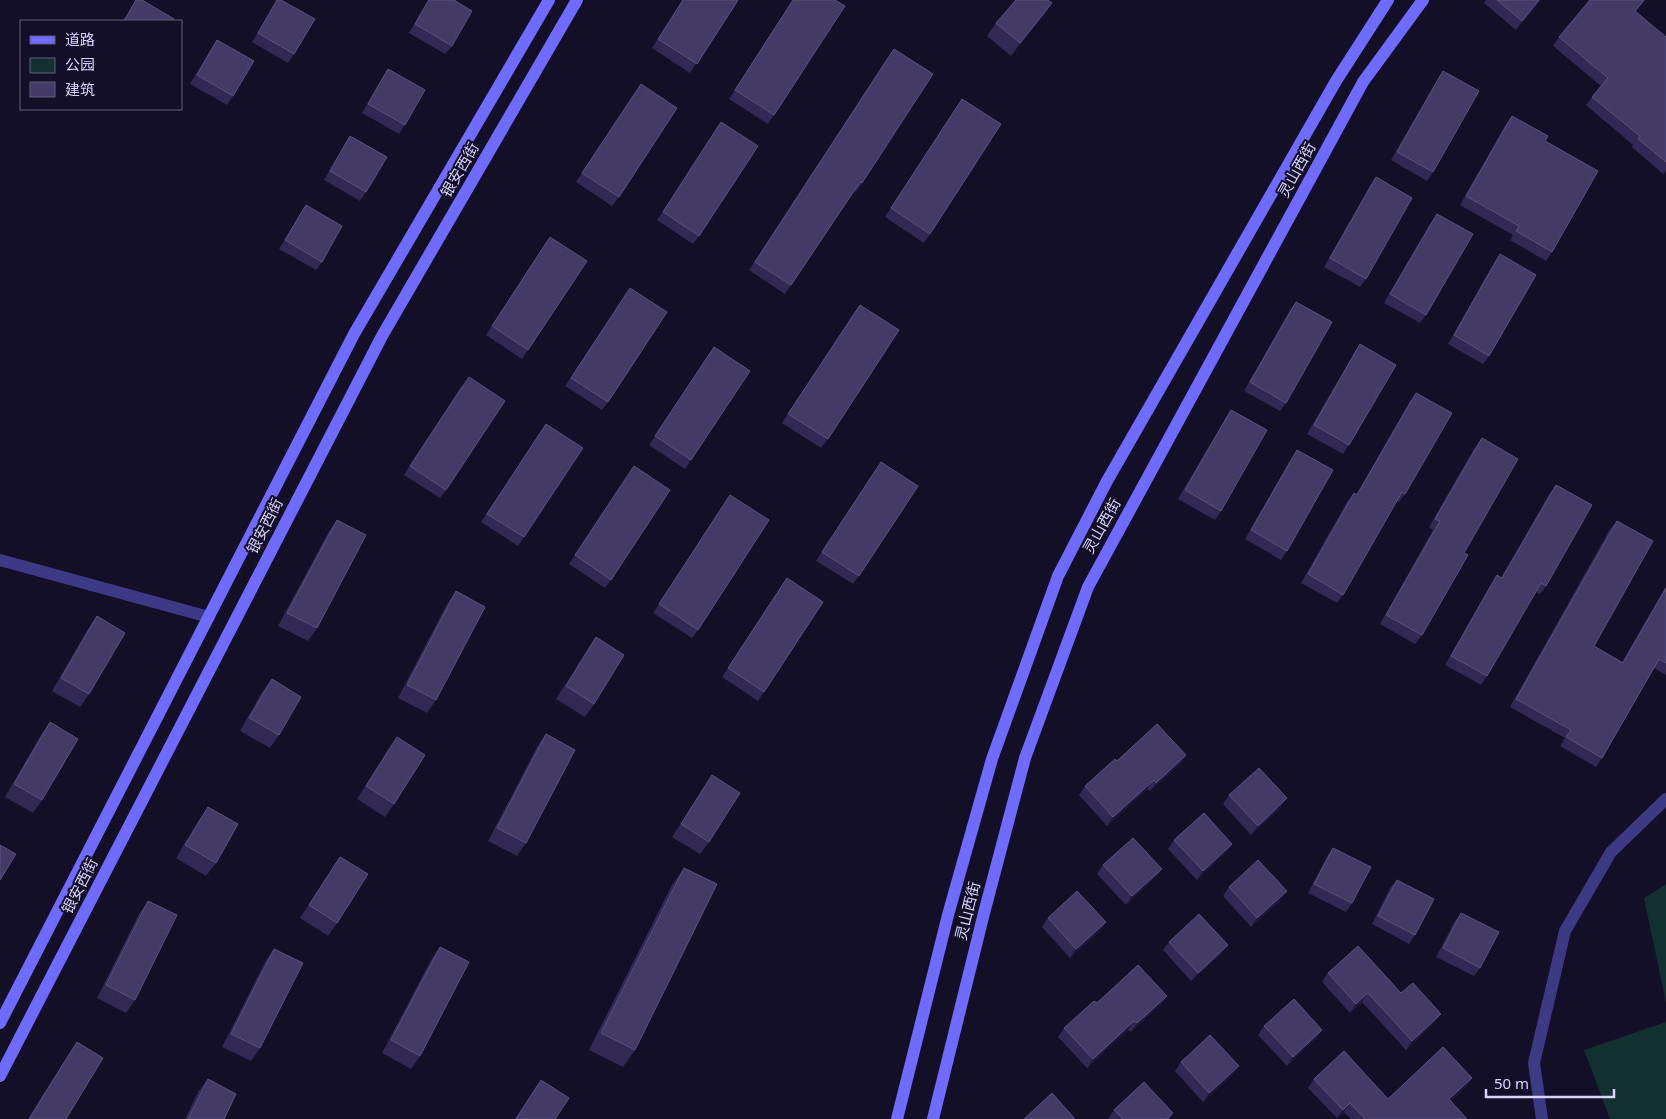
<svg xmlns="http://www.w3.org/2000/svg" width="1666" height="1119" font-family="'Noto Sans','Noto Sans SC',sans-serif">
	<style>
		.green { fill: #12302f }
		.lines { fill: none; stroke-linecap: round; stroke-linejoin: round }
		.minor { stroke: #3d3a85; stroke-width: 12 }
		.tertiary { stroke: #3d3a85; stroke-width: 12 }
		.secondary { stroke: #6f6bff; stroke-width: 12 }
		.wall { fill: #312854 }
		.shaded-wall { fill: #1d163a }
		.building { fill: #433a66; stroke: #5a527e }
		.labels { text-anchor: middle; stroke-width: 4; stroke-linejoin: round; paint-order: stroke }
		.street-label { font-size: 15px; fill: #d9d4ff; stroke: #130f26 }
	</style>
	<rect width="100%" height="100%" fill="#130f26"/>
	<g class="green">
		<polygon points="1666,884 1666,1003 1644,898"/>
		<polygon points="1666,1022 1666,1119 1610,1119 1584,1050"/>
	</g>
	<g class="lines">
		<polyline class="minor" points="1542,1119 1534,1063 1565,931 1611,852 1666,799"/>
		<polyline class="tertiary" points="0,560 209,617"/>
		<g class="secondary">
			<polyline points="0,1023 354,334 549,0"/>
			<polyline points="0,1076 382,336 577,0"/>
			<polyline points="897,1119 948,915 992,759 1058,576 1107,481 1336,81 1388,0"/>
			<polyline points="933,1119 984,913 1025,758 1088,587 1363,82 1423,0"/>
		</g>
	</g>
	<g class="wall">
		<polygon points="136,0 172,21 123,21"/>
		<polygon points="277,0 294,54 288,63 252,42"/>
		<polygon points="428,0 454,0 452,46 445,54 409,33"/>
		<polygon points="683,0 738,0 690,73 652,48"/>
		<polygon points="793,0 774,115 768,124 729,99"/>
		<polygon points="1486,0 1541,0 1516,30 1484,3"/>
		<polygon points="1590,0 1645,0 1635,12 1666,37 1666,171 1663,174 1632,147 1633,145 1586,105 1601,86 1553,46 1559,37"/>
		<polygon points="1052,3 1043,16 1011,56 987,36 996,23"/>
		<polygon points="217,40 233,96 227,105 190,84 211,49"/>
		<polygon points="888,57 862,183 856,192 854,191 785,294 749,270"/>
		<polygon points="388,69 405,125 399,134 362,113 382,78"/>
		<polygon points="1443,71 1433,172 1427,181 1391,160 1437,80"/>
		<polygon points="635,93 619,197 612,206 576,182"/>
		<polygon points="956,108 930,234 924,243 885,217"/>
		<polygon points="1512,116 1545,141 1552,252 1546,261 1510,240 1513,235 1460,205 1506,124"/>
		<polygon points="715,131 699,236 693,244 657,220"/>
		<polygon points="350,136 366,192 360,201 324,180 344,145"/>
		<polygon points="1376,177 1366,279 1360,287 1324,267 1370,186"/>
		<polygon points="306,205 322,262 316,270 279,249 300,214"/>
		<polygon points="1437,214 1426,315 1420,323 1384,303 1431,222"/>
		<polygon points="544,246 528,350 522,359 486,335"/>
		<polygon points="1500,254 1489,356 1483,364 1448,344 1494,263"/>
		<polygon points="624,297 608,402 602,410 565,386"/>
		<polygon points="1296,302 1286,403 1280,411 1244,391 1290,310"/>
		<polygon points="854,313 828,439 821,448 782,423"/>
		<polygon points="1360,344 1349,445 1343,454 1307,434 1354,353"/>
		<polygon points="708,356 691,460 685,469 649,445"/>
		<polygon points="462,385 446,490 440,498 404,475"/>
		<polygon points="1416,393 1405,494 1399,502 1397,501 1343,595 1337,603 1301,583 1347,502 1354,493 1356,495 1410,401"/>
		<polygon points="1231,410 1221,511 1215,520 1178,499 1225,419"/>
		<polygon points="540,433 524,537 518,546 481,522"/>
		<polygon points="1482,438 1464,553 1422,635 1415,644 1380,624 1433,530 1429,527 1475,447"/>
		<polygon points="1297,450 1287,551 1281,560 1245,539 1291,459"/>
		<polygon points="875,471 859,576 853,584 816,561"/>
		<polygon points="628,475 611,580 605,588 569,564"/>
		<polygon points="1556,485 1546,586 1540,594 1535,592 1487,676 1481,685 1445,665 1491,584 1497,575 1501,578 1550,493"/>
		<polygon points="724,504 698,630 692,638 653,613"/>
		<polygon points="337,520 317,628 308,641 278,626 328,533"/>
		<polygon points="1617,521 1594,646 1622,662 1666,586 1666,675 1654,668 1602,758 1596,767 1560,746 1565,738 1510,707 1610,529"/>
		<polygon points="781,587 764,692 758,701 722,677"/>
		<polygon points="456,591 436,700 427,713 398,698 447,604"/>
		<polygon points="97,616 89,694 80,707 52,691 88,629"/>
		<polygon points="596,637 594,704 585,717 556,699"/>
		<polygon points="272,679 279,735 270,748 240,731 262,692"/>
		<polygon points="50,722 42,800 33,813 5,797 41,735"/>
		<polygon points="546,734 526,843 517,856 488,841 537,747"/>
		<polygon points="397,737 394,804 385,817 357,799 388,750"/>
		<polygon points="1186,755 1180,764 1150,791 1147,789 1107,826 1079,795 1085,786 1117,761"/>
		<polygon points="712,775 709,842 700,854 672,837"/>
		<polygon points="1229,795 1281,807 1251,835 1223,804"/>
		<polygon points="208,807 216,863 206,876 176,858 199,820"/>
		<polygon points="1174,840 1232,844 1226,852 1197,880 1168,849"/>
		<polygon points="1333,848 1352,903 1346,912 1308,893 1327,857"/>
		<polygon points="340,857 337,923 328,936 300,918"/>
		<polygon points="1103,865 1162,869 1155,877 1126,905 1097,874"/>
		<polygon points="684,868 635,1050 623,1067 589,1050 672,885"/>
		<polygon points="1397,880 1415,935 1409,944 1372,924 1390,888"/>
		<polygon points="1229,887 1281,900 1251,927 1223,896"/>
		<polygon points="148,901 135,1000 126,1013 97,998 139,914"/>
		<polygon points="1461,913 1480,968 1474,976 1436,957 1455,921"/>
		<polygon points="1048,918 1106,922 1100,931 1070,958 1042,927"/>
		<polygon points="1169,942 1221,954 1191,981 1163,950"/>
		<polygon points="440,947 420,1056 411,1069 382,1053 431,960"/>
		<polygon points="274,949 260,1048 251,1061 222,1047 265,962"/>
		<polygon points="1328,973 1435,1022 1406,1050 1362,1002 1350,1013 1322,982"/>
		<polygon points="1167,996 1161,1004 1131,1032 1128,1030 1087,1068 1058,1037 1064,1028 1097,1003"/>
		<polygon points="1264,1026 1322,1030 1316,1038 1287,1066 1258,1035"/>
		<polygon points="77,1042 66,1119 28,1119 68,1055"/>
		<polygon points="1181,1062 1233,1074 1203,1102 1175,1071"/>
		<polygon points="208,1079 224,1119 185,1119 198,1092"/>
		<polygon points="1314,1079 1388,1099 1466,1087 1450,1101 1467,1119 1351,1119 1344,1112 1337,1118 1308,1088"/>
		<polygon points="541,1080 555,1119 515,1119 532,1093"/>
		<polygon points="1114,1110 1173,1113 1169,1119 1108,1119"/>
	</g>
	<g class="shaded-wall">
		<polygon points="1539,0 1541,0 1516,30 1522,21"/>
		<polygon points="1052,3 1043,16 1011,56 1020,43"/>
		<polygon points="1186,755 1180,764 1150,791 1156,783"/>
		<polygon points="1154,780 1147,789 1107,826 1113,817"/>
		<polygon points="1287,798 1281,807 1251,835 1258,826"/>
		<polygon points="1232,844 1226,852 1197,880 1203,871"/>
		<polygon points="1162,869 1155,877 1126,905 1132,896"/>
		<polygon points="1287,891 1281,900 1251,927 1257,918"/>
		<polygon points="1106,922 1100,931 1070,958 1076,949"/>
		<polygon points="1228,945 1221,954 1191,981 1198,973"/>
		<polygon points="1368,993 1362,1002 1350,1013 1356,1004"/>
		<polygon points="1167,996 1161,1004 1131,1032 1137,1023"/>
		<polygon points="1441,1014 1435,1022 1406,1050 1412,1041"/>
		<polygon points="1134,1021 1128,1030 1087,1068 1093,1059"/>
		<polygon points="1322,1030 1316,1038 1287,1066 1293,1057"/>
		<polygon points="1239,1066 1233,1074 1203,1102 1209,1093"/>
		<polygon points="1472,1078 1466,1087 1443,1108 1449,1099"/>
		<polygon points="1350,1103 1344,1112 1337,1118 1343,1110"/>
	</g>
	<g class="building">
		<polygon points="136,0 142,0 174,19 172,21 124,21"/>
		<polygon points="277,0 281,0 315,19 294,54 258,33"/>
		<polygon points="429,0 454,0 472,11 452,46 415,24"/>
		<polygon points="683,0 738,0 697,64 658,39"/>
		<polygon points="793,0 835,0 845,6 774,115 735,90"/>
		<polygon points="1016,0 1048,0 1052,3 1020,43 996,23"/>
		<polygon points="1497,0 1539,0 1522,21"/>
		<polygon points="1590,0 1644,0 1635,11 1666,37 1666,162 1638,139 1640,136 1592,97 1608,78 1559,37"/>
		<polygon points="217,40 254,61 233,96 197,75"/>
		<polygon points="894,49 933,74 862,183 860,182 791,285 755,262"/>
		<polygon points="388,69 425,90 405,125 368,104"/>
		<polygon points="1443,71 1479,91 1433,172 1397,152"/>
		<polygon points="641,84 677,108 619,197 582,173"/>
		<polygon points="962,99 1001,124 930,234 891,208"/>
		<polygon points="1512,116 1548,136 1545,141 1598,171 1552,252 1516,231 1519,226 1466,196"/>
		<polygon points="721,122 758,146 699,236 663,212"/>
		<polygon points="350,136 387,157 366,192 330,171"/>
		<polygon points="1376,177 1412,198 1366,279 1330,258"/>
		<polygon points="306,205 342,226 322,262 285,240"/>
		<polygon points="1437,214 1473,234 1426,315 1390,294"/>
		<polygon points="550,237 587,261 528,350 492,326"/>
		<polygon points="1500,254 1536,275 1489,356 1454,335"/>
		<polygon points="630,288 667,312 608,402 571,378"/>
		<polygon points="1296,302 1332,322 1286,403 1250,382"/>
		<polygon points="860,305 899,330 828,439 788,414"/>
		<polygon points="1360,344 1396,365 1349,445 1314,425"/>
		<polygon points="714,347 750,371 691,460 655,436"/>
		<polygon points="469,377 505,401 446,490 410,466"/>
		<polygon points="1416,393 1452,413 1405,494 1402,492 1343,595 1308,574 1354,493 1357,495"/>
		<polygon points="1231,410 1267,430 1221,511 1185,490"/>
		<polygon points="546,424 583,448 524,537 487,514"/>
		<polygon points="1482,438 1518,459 1464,553 1468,555 1422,635 1386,615 1440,521 1435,519"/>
		<polygon points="1297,450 1333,470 1287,551 1251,530"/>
		<polygon points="881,462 918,486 859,576 822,552"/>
		<polygon points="634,466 670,490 611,580 575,555"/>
		<polygon points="1556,485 1592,505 1546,586 1541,583 1487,676 1451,656 1497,575 1502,578"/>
		<polygon points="730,495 769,520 698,630 659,604"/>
		<polygon points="337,520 366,535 317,628 287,613"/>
		<polygon points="1617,521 1653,541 1594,646 1623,663 1666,588 1666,663 1659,659 1602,758 1566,737 1571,730 1516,699"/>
		<polygon points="787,578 823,602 764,692 728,668"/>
		<polygon points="456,591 485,607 436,700 407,685"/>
		<polygon points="97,616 125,633 89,694 61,678"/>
		<polygon points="596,637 624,655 594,704 566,686"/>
		<polygon points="272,679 301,697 279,735 249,718"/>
		<polygon points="50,722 78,739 42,800 14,784"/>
		<polygon points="1157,724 1186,755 1156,783 1154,780 1113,817 1085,786 1115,759 1117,761"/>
		<polygon points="546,734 575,750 526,843 497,828"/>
		<polygon points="397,737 425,755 394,804 366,786"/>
		<polygon points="1259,768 1287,798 1258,826 1229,795"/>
		<polygon points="712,775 740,793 709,842 681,824"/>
		<polygon points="208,807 238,824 216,863 185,845"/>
		<polygon points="1204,813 1232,844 1203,871 1174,840"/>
		<polygon points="1133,838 1162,869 1132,896 1103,865"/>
		<polygon points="0,845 16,854 0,880"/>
		<polygon points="1333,848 1371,867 1352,903 1314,884"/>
		<polygon points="340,857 368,874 337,923 309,905"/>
		<polygon points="1258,860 1287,891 1257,918 1229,887"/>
		<polygon points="684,868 717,884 635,1050 601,1033"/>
		<polygon points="1397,880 1434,899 1415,935 1378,916"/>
		<polygon points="1077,891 1106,922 1076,949 1048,918"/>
		<polygon points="148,901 177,915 135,1000 106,985"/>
		<polygon points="1461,913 1499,932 1480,968 1443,948"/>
		<polygon points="1199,914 1228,945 1198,973 1169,942"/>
		<polygon points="1358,946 1401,993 1413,983 1441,1014 1412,1041 1368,993 1356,1004 1328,973"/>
		<polygon points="440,947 469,962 420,1056 391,1040"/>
		<polygon points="274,949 303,963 260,1048 231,1034"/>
		<polygon points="1138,965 1167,996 1137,1023 1134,1021 1093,1059 1064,1028 1094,1001 1097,1003"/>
		<polygon points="1294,999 1322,1030 1293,1057 1264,1026"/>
		<polygon points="1210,1035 1239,1066 1209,1093 1181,1062"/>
		<polygon points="77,1042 103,1058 66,1119 29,1119"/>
		<polygon points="1443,1047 1472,1078 1449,1099 1467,1119 1365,1119 1350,1103 1343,1110 1314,1079 1344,1051 1388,1099"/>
		<polygon points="208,1079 236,1094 224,1119 188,1119"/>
		<polygon points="541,1080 569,1098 555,1119 516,1119"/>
		<polygon points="1144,1082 1173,1113 1167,1119 1123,1119 1114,1110"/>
		<polygon points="1052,1093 1075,1119 1024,1119"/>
	</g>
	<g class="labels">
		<g class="street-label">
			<text transform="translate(460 170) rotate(-60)" y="5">银安西街</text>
			<text transform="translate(1297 170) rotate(-61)" y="5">灵山西街</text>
			<text transform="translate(265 526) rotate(-63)" y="5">银安西街</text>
			<text transform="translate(1102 526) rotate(-61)" y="5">灵山西街</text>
			<text transform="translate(80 886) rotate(-63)" y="5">银安西街</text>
			<text transform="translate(968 911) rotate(-76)" y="5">灵山西街</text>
		</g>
	</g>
	<rect x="20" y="20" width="162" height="90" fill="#130f26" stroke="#625e7d"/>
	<rect x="30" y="36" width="25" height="8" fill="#6f6bff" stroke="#625e7d"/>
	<text x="65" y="45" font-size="15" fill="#d9d4ff">道路</text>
	<rect x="30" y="58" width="25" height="15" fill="#12302f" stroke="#625e7d"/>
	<text x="65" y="70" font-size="15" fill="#d9d4ff">公园</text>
	<rect x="30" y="82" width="25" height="15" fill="#433a66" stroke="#625e7d"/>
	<text x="65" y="95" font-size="15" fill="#d9d4ff">建筑</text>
	<path d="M1486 1089v8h128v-8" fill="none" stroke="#d9d4ff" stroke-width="2.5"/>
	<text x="1494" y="1089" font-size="15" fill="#d9d4ff" stroke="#130f26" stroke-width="4" paint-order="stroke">50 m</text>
</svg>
